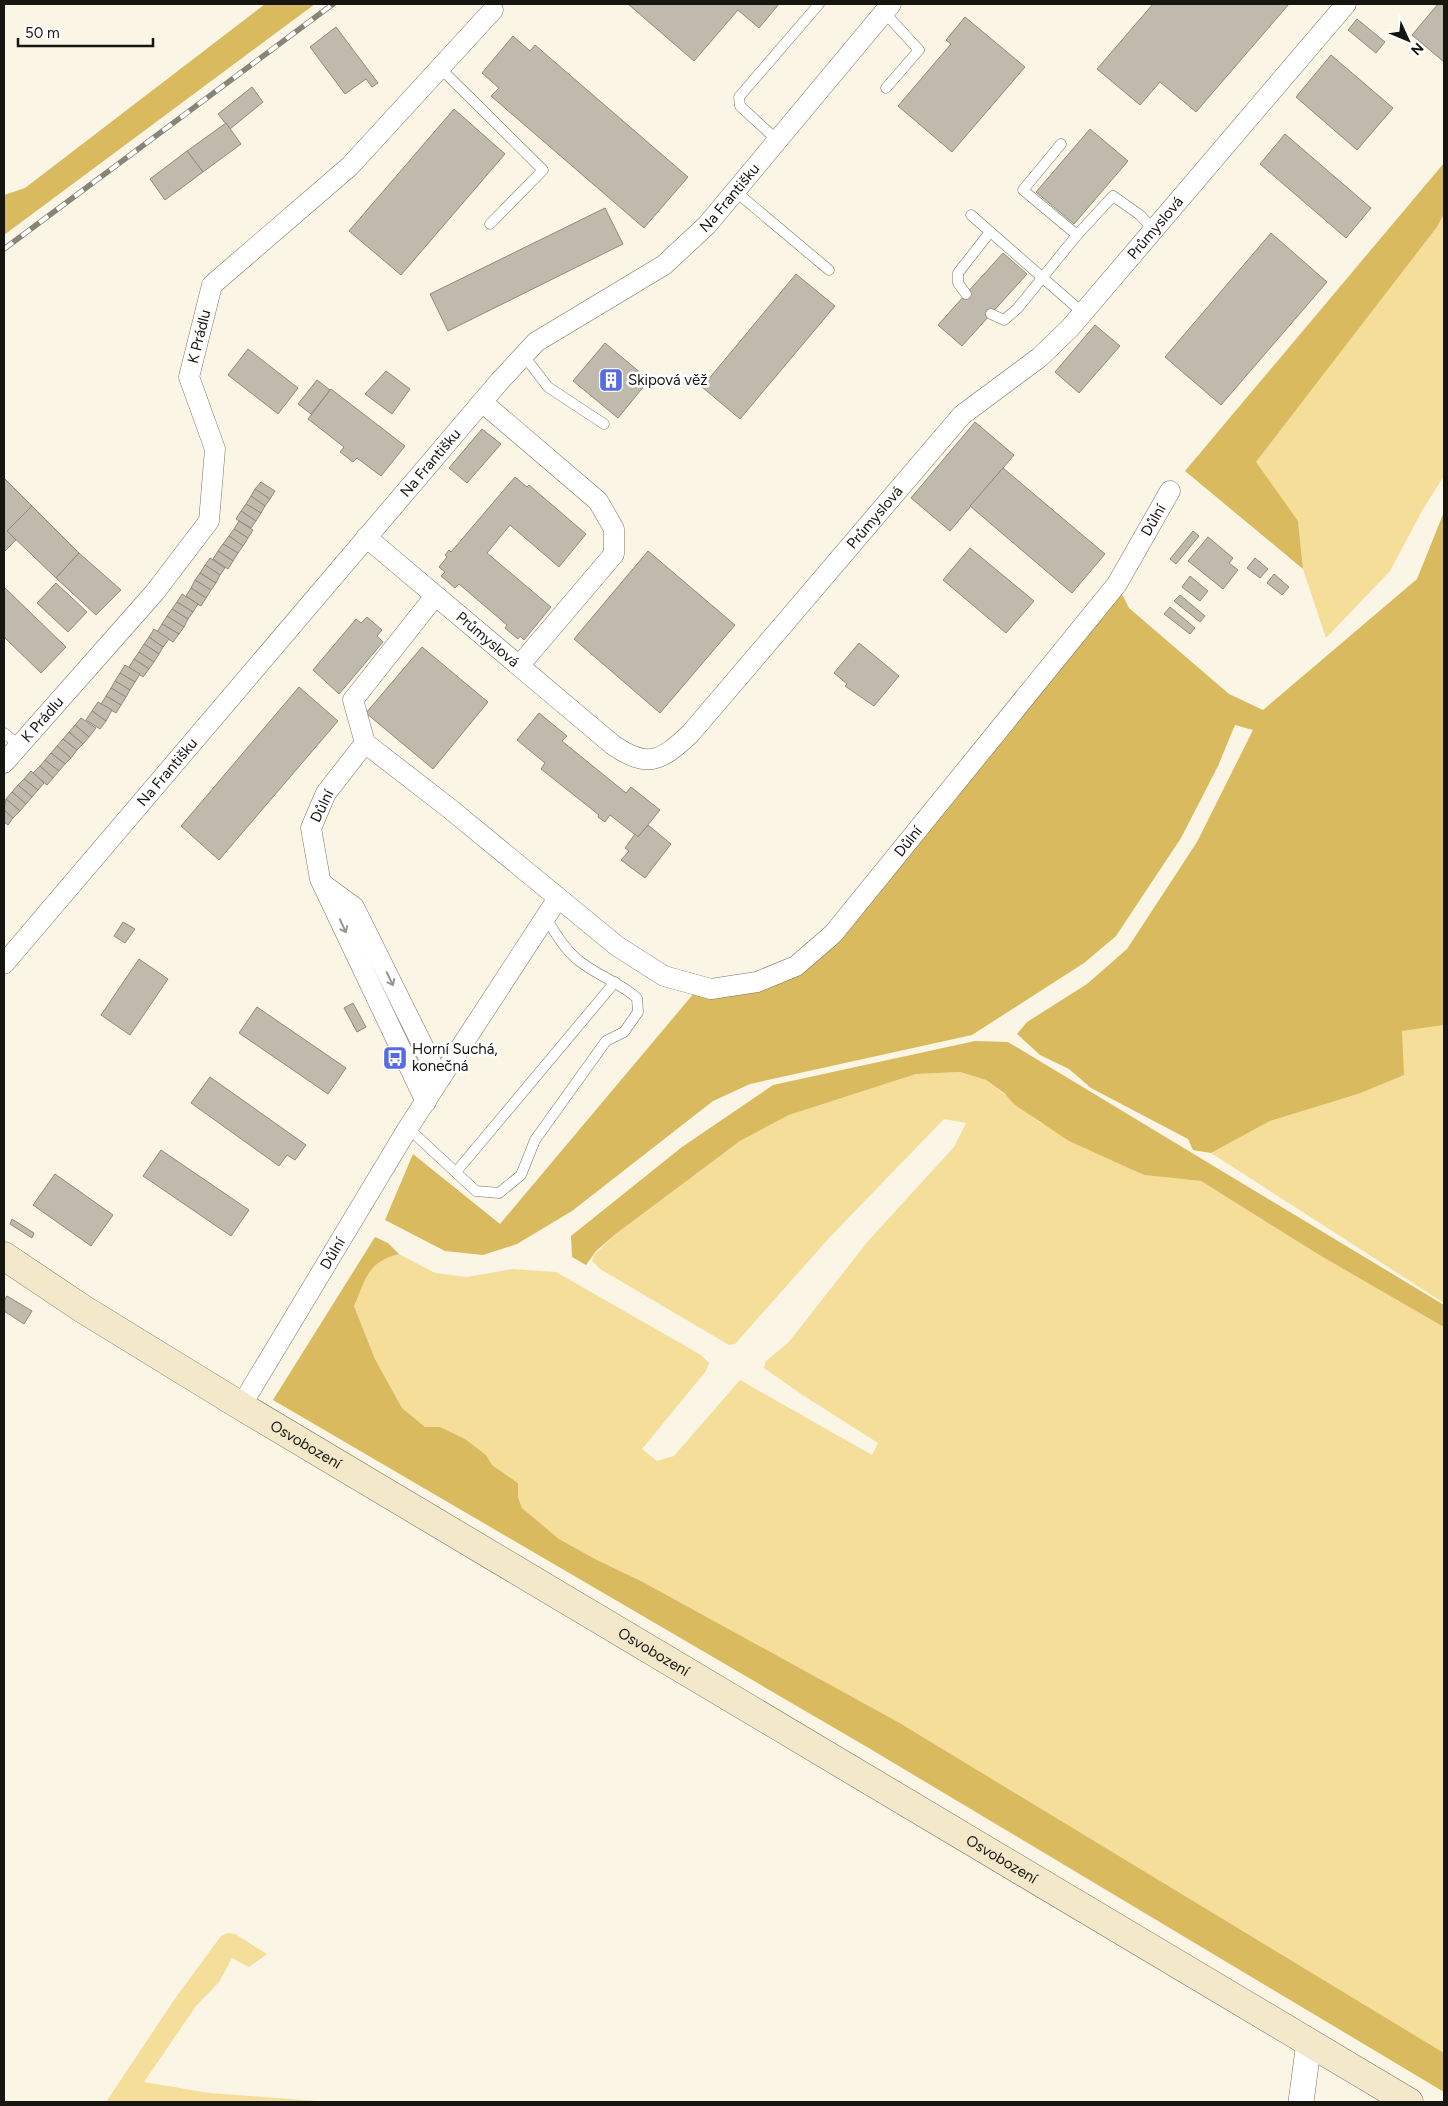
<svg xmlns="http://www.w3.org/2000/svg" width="1448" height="2106" font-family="Figtree,sans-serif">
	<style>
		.green { fill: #f5de99 }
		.forest { fill: #d9ba5e }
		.building { fill: #bfbaab; stroke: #8f8a7c }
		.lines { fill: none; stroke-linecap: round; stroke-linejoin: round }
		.service-casing { stroke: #777364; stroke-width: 11 }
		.minor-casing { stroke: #777364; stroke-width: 21 }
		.tertiary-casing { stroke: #777364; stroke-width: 26 }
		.secondary-casing { stroke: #777364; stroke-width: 29 }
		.service { stroke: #fff; stroke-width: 10 }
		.minor { stroke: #fff; stroke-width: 20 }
		.tertiary { stroke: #fff; stroke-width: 25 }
		.secondary { stroke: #f3e9ca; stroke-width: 28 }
		.rail-casing { stroke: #878479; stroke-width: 5.5 }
		.rail { stroke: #fff; stroke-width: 4; stroke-dasharray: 11; stroke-linecap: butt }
		.oneway { stroke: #979693 }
		.labels { text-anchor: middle; stroke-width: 5; stroke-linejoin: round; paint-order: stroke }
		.street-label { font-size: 15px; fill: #171510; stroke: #fff }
		.poi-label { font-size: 15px; fill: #171510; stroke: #fff; text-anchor: start }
	</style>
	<rect width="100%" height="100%" fill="#faf5e5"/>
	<g class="green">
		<polygon points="1444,214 1444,476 1423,509 1390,571 1326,638 1303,569 1298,521 1255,463 1437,227"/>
		<polygon points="1444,1025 1444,1303 1211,1153 1270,1121 1358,1094 1402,1031"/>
		<polygon points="960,1072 986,1080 1039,1122 1144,1175 1201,1181 1321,1256 1444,1326 1444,2053 898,1722 643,1582 597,1560 559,1539 522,1508 518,1497 518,1483 492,1465 486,1455 440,1427 425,1427 412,1419 402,1408 375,1359 354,1306 357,1295 372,1266 387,1257 399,1254 435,1273 467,1277 513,1269 556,1272 701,1355 709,1363 706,1371 642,1449 657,1461 674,1456 740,1380 872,1455 878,1443 804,1396 764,1368 766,1361 788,1343 869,1240 954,1147 966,1123 944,1119 830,1237 735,1344 729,1345 600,1269 592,1261 594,1255 617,1233 740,1141 789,1115 916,1074"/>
		<polygon points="227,1933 235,1934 267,1954 249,1967 232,1958 219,1982 196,2006 144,2082 209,2093 330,2102 106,2102 174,2000 221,1936"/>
	</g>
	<g class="forest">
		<polygon points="265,4 315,4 4,235 4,195 25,188"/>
		<polygon points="1444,163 1444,214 1437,227 1256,462 1298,521 1303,569 1185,471"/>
		<polygon points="1444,512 1444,1025 1402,1031 1404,1075 1358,1094 1270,1121 1211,1153 1193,1150 1188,1139 1091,1088 1069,1069 1040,1055 1017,1034 1027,1022 1087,984 1127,949 1197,842 1253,730 1235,725 1218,766 1181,838 1116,936 1084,963 972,1035 750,1084 713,1101 572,1211 517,1244 483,1255 445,1251 385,1220 413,1154 500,1224 700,986 796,966 1117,584 1129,608 1229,694 1263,710 1417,579"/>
		<polygon points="975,1041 1008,1042 1444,1305 1444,1327 1321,1256 1201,1181 1144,1175 1069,1141 1015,1105 1004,1093 986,1080 960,1072 916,1074 789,1115 740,1141 617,1233 596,1251 586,1265 572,1257 571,1236 682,1147 773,1085"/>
		<path d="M375,1237L388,1243L399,1254C367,1262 366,1279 354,1306L375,1359L402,1408L425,1427H440L465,1439L486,1455L492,1465L518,1483V1497L522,1508L559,1539L597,1560L643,1582L898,1722L1444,2053V2092L867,1747L273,1400Z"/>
	</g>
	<g class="building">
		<polygon points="628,4 779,4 759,28 738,10 694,61"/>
		<polygon points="1153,4 1289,4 1196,112 1160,82 1140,105 1097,69"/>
		<polygon points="1438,4 1444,4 1444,62 1412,35"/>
		<polygon points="965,17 1025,67 952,152 898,106 951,44 946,40"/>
		<polygon points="1357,19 1385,42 1376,53 1348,30"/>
		<polygon points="336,27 378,83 372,87 366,79 345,94 310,47"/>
		<polygon points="513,36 530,51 535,45 688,177 644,228 491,96 499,88 482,73"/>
		<polygon points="1331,55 1393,108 1357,150 1296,97"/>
		<polygon points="252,87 263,102 230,129 218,114"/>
		<polygon points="454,109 505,154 401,275 349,231"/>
		<polygon points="226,123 241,144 203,172 187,151"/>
		<polygon points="1090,129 1128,161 1074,224 1036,192"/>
		<polygon points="1285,134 1371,208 1346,238 1260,164"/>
		<polygon points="187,151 203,172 165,200 150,179"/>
		<polygon points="605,208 623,244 448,331 430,294"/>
		<polygon points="1271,233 1327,282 1221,405 1165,357"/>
		<polygon points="1003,253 1027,274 962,346 938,325"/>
		<polygon points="796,274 835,306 740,419 702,387"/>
		<polygon points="1095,325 1120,346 1079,393 1055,372"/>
		<polygon points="605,343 649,380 618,418 573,381"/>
		<polygon points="248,349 298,388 278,414 228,375"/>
		<polygon points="386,371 410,389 392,414 365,394"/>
		<polygon points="317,380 330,390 311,414 298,404"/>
		<polygon points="331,389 405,446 381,476 357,458 353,462 340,452 344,447 308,419"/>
		<polygon points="975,422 1014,455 950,531 911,498"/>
		<polygon points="482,429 501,444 467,483 449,468"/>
		<polygon points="1003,468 1105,554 1072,593 970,506"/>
		<polygon points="515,477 527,487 529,485 586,534 559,567 510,525 487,553 551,607 524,640 520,636 518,639 505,628 507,625 459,584 455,588 441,576 445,572 439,567 447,557 445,555 449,550 451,552"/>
		<polygon points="4,478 32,506 7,531 16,540 4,552"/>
		<polygon points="261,482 275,491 270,499 255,489"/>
		<polygon points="255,489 270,499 265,506 251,496"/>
		<polygon points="251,496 265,506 261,513 246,504"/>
		<polygon points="246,504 261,513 256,521 241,511"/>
		<polygon points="32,506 79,553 56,578 7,531"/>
		<polygon points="241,511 256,521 251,528 236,519"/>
		<polygon points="239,521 253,530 248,538 234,529"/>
		<polygon points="234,529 248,538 243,546 229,536"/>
		<polygon points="1193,531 1199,536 1176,564 1170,559"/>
		<polygon points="229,536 243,546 238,553 223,544"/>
		<polygon points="1208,537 1233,558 1229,563 1238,570 1223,589 1188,561"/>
		<polygon points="223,544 238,553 233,561 218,551"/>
		<polygon points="970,548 1034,601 1006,633 943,580"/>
		<polygon points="218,551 233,561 228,569 213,559"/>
		<polygon points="648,551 735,625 660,713 574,639"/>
		<polygon points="79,553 121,590 96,615 56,578"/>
		<polygon points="210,558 225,568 220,575 205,565"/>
		<polygon points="1255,558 1268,569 1260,578 1247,568"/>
		<polygon points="205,565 220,575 216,583 200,573"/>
		<polygon points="200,573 216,583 211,590 195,580"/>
		<polygon points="1274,574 1289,587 1282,595 1267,583"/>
		<polygon points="1190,576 1208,591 1200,601 1182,587"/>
		<polygon points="195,580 211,590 206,598 191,588"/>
		<polygon points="56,583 87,612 68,632 37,603"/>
		<polygon points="4,587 66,647 41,673 4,637"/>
		<polygon points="191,588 206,598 201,606 186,596"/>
		<polygon points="182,594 198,604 193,612 177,602"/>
		<polygon points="1180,595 1205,616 1200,622 1174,601"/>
		<polygon points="177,602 193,612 188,619 172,609"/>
		<polygon points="1170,607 1195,628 1190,634 1164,614"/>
		<polygon points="172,609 188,619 184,627 167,616"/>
		<polygon points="167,616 184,627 179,634 162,624"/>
		<polygon points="367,617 382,630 377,636 383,642 339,694 313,670 356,619 361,623"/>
		<polygon points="162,624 179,634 173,642 157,632"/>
		<polygon points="154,629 169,639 163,647 149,637"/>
		<polygon points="149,637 163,647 159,654 144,644"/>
		<polygon points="859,643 899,676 874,706 845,686 847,684 834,673"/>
		<polygon points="144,644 159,654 154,662 139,652"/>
		<polygon points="422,647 488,702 433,769 366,713"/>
		<polygon points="139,652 154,662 149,669 134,659"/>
		<polygon points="134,659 149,669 143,677 129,667"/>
		<polygon points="125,665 140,674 135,682 120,673"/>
		<polygon points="120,673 135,682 130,690 115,681"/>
		<polygon points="115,681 130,690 126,697 111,688"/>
		<polygon points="299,687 338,721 219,860 181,826"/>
		<polygon points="111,688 126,697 121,705 106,696"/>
		<polygon points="106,696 121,705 116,713 101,704"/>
		<polygon points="98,702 112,710 106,721 92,711"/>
		<polygon points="92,711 106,721 100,729 86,720"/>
		<polygon points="539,713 567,736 562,741 626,793 631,787 660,810 638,837 610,815 605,822 598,817 599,815 541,769 545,763 517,740"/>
		<polygon points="81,718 96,728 89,737 75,725"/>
		<polygon points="75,725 89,737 83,744 69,732"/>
		<polygon points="69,732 83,744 77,750 63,739"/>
		<polygon points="63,739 77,750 71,758 57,746"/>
		<polygon points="57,746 71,758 65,764 51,753"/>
		<polygon points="51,753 65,764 59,771 45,760"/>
		<polygon points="45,760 59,771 53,778 40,766"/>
		<polygon points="40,766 53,778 47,785 33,773"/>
		<polygon points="31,771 44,783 38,790 24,779"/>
		<polygon points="24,779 38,790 32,797 18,785"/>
		<polygon points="18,785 32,797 26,804 12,792"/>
		<polygon points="12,792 26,804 20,811 6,799"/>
		<polygon points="6,799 20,811 13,818 4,810"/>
		<polygon points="4,810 13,818 8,825 4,822"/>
		<polygon points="648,825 671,844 645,878 621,860 629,851 625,848 635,834 638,837"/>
		<polygon points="123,922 135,929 125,943 114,936"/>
		<polygon points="139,959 168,979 130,1035 101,1015"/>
		<polygon points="353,1003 366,1027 357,1032 344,1008"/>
		<polygon points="257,1007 346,1068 328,1094 239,1033"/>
		<polygon points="210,1077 306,1145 295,1160 287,1155 279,1166 191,1103"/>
		<polygon points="161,1150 249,1210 231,1236 143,1176"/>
		<polygon points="55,1174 113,1215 91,1246 33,1205"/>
		<polygon points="12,1219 34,1233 32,1238 10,1224"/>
		<polygon points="7,1296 32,1311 24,1324 4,1311 4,1301"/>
	</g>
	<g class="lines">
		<defs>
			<g id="service">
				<polyline points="884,12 919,50 886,88"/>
				<polyline points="440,68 543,170 490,224"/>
				<polyline points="777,140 740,106 739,97 819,4"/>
				<polyline points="1061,144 1023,190 1077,235"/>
				<polyline points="735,191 829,270"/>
				<polyline points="971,215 1083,313"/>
				<polyline points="966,294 958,283 958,273 990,232"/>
				<polyline points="991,314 1004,320 1017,309 1077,235 1113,196 1140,215 1154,230"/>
				<polyline points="524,356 548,387 604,424"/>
				<polyline points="4,733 19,745"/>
				<path d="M408,1128L476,1191L499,1193L521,1175L535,1140L606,1041L624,1032L638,1012L637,998C619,982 596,975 578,960C564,949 555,932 545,917"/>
				<polyline points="456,1172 615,982"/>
			</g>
			<g id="minor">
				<polyline points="482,402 598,501 614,529 614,554 519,666"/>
				<path id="s1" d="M366,537L613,745C648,769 661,761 690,734L962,415L1040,357L1070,328L1346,4"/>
				<path id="s2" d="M365,743L449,808L617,946L664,976L711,989L757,982L796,966L833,934L1117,584L1170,491"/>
				<polyline points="365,743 326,793 311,828 320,879 426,1102"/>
				<polyline points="365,743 353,700 435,596"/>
				<path id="s3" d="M4,763L155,592L209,521L215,449L189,377L212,285L350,166L493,10"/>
				<polyline points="324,885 354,907 431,1062 426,1098"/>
				<path id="s4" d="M4,964L499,382L536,342L664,265L707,225L891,4"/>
				<path id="s5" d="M241,1406L408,1128L558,898"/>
			</g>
			<polyline id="tertiary" points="1301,2102 1309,2042"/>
			<g id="secondary">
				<path id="s6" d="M4,1256L83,1309L241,1406L1409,2102"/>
			</g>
		</defs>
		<use href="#service" class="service-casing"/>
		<use href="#minor" class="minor-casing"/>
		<use href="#tertiary" class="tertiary-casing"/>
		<use href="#secondary" class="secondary-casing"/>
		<use href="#service" class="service"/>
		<use href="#minor" class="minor"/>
		<use href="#tertiary" class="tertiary"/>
		<use href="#secondary" class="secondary"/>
		<defs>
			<polyline id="rail" points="4,249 333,4"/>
		</defs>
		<use href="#rail" class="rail-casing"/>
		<use href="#rail" class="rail"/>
	</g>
	<defs><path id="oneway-shaft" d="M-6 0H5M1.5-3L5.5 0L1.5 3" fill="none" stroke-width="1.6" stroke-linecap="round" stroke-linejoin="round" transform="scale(1.25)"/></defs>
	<g class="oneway">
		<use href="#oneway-shaft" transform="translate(343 926) rotate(65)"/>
		<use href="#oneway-shaft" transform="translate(390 979) rotate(64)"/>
	</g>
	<defs>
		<symbol id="building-square" viewBox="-11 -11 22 22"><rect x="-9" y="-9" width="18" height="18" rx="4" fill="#566ce2" stroke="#fff"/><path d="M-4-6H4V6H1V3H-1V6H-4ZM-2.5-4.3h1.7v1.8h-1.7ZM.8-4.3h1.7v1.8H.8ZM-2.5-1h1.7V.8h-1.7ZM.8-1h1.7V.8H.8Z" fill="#fff"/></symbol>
		<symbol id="bus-square" viewBox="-11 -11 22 22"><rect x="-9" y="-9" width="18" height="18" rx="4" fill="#566ce2" stroke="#fff"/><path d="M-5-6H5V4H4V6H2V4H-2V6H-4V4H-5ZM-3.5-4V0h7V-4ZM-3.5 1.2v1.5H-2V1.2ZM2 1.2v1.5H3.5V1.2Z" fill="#fff"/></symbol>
	</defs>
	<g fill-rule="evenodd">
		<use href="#building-square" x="597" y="366" width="28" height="28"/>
		<use href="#bus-square" x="381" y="1044" width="28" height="28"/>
	</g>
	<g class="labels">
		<g class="street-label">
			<text dy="5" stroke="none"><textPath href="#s4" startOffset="1062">Na Františku</textPath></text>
			<text dy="5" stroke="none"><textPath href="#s1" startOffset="1101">Průmyslová</textPath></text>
			<text dy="5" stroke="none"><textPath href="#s3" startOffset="508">K Prádlu</textPath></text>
			<text dy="5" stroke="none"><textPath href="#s4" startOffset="658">Na Františku</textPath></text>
			<text dy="5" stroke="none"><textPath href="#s1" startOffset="696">Průmyslová</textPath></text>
			<text dy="5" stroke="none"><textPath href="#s2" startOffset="1090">Důlní</textPath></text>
			<text dy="5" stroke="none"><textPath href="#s1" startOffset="159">Průmyslová</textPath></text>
			<text dy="5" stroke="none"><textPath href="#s3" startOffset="58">K Prádlu</textPath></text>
			<text dy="5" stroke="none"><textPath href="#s4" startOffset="252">Na Františku</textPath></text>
			<text transform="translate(322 806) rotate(-64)" y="5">Důlní</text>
			<text dy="5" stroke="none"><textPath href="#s2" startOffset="685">Důlní</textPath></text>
			<text dy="5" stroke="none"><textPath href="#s5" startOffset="178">Důlní</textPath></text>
			<text dy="5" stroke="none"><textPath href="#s6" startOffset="356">Osvobození</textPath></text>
			<text dy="5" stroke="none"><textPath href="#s6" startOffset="761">Osvobození</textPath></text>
			<text dy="5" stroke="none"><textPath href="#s6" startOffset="1166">Osvobození</textPath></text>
		</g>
		<g class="poi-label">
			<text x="628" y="385">Skipová věž</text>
			<text x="412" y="1054">Horní Suchá,<tspan x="412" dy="17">konečná</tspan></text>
		</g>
	</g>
	<rect width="1448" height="2106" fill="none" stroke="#171510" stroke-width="10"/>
	<g transform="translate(1408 40) rotate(134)" stroke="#ffffff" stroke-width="4" paint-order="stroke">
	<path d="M0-4L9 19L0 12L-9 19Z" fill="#171510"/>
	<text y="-8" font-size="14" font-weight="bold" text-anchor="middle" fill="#171510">N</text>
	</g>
	<path d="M18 38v8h135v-8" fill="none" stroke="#171510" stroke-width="2.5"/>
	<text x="25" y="38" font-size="15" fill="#171510" stroke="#ffffff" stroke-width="4" paint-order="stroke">50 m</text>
</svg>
